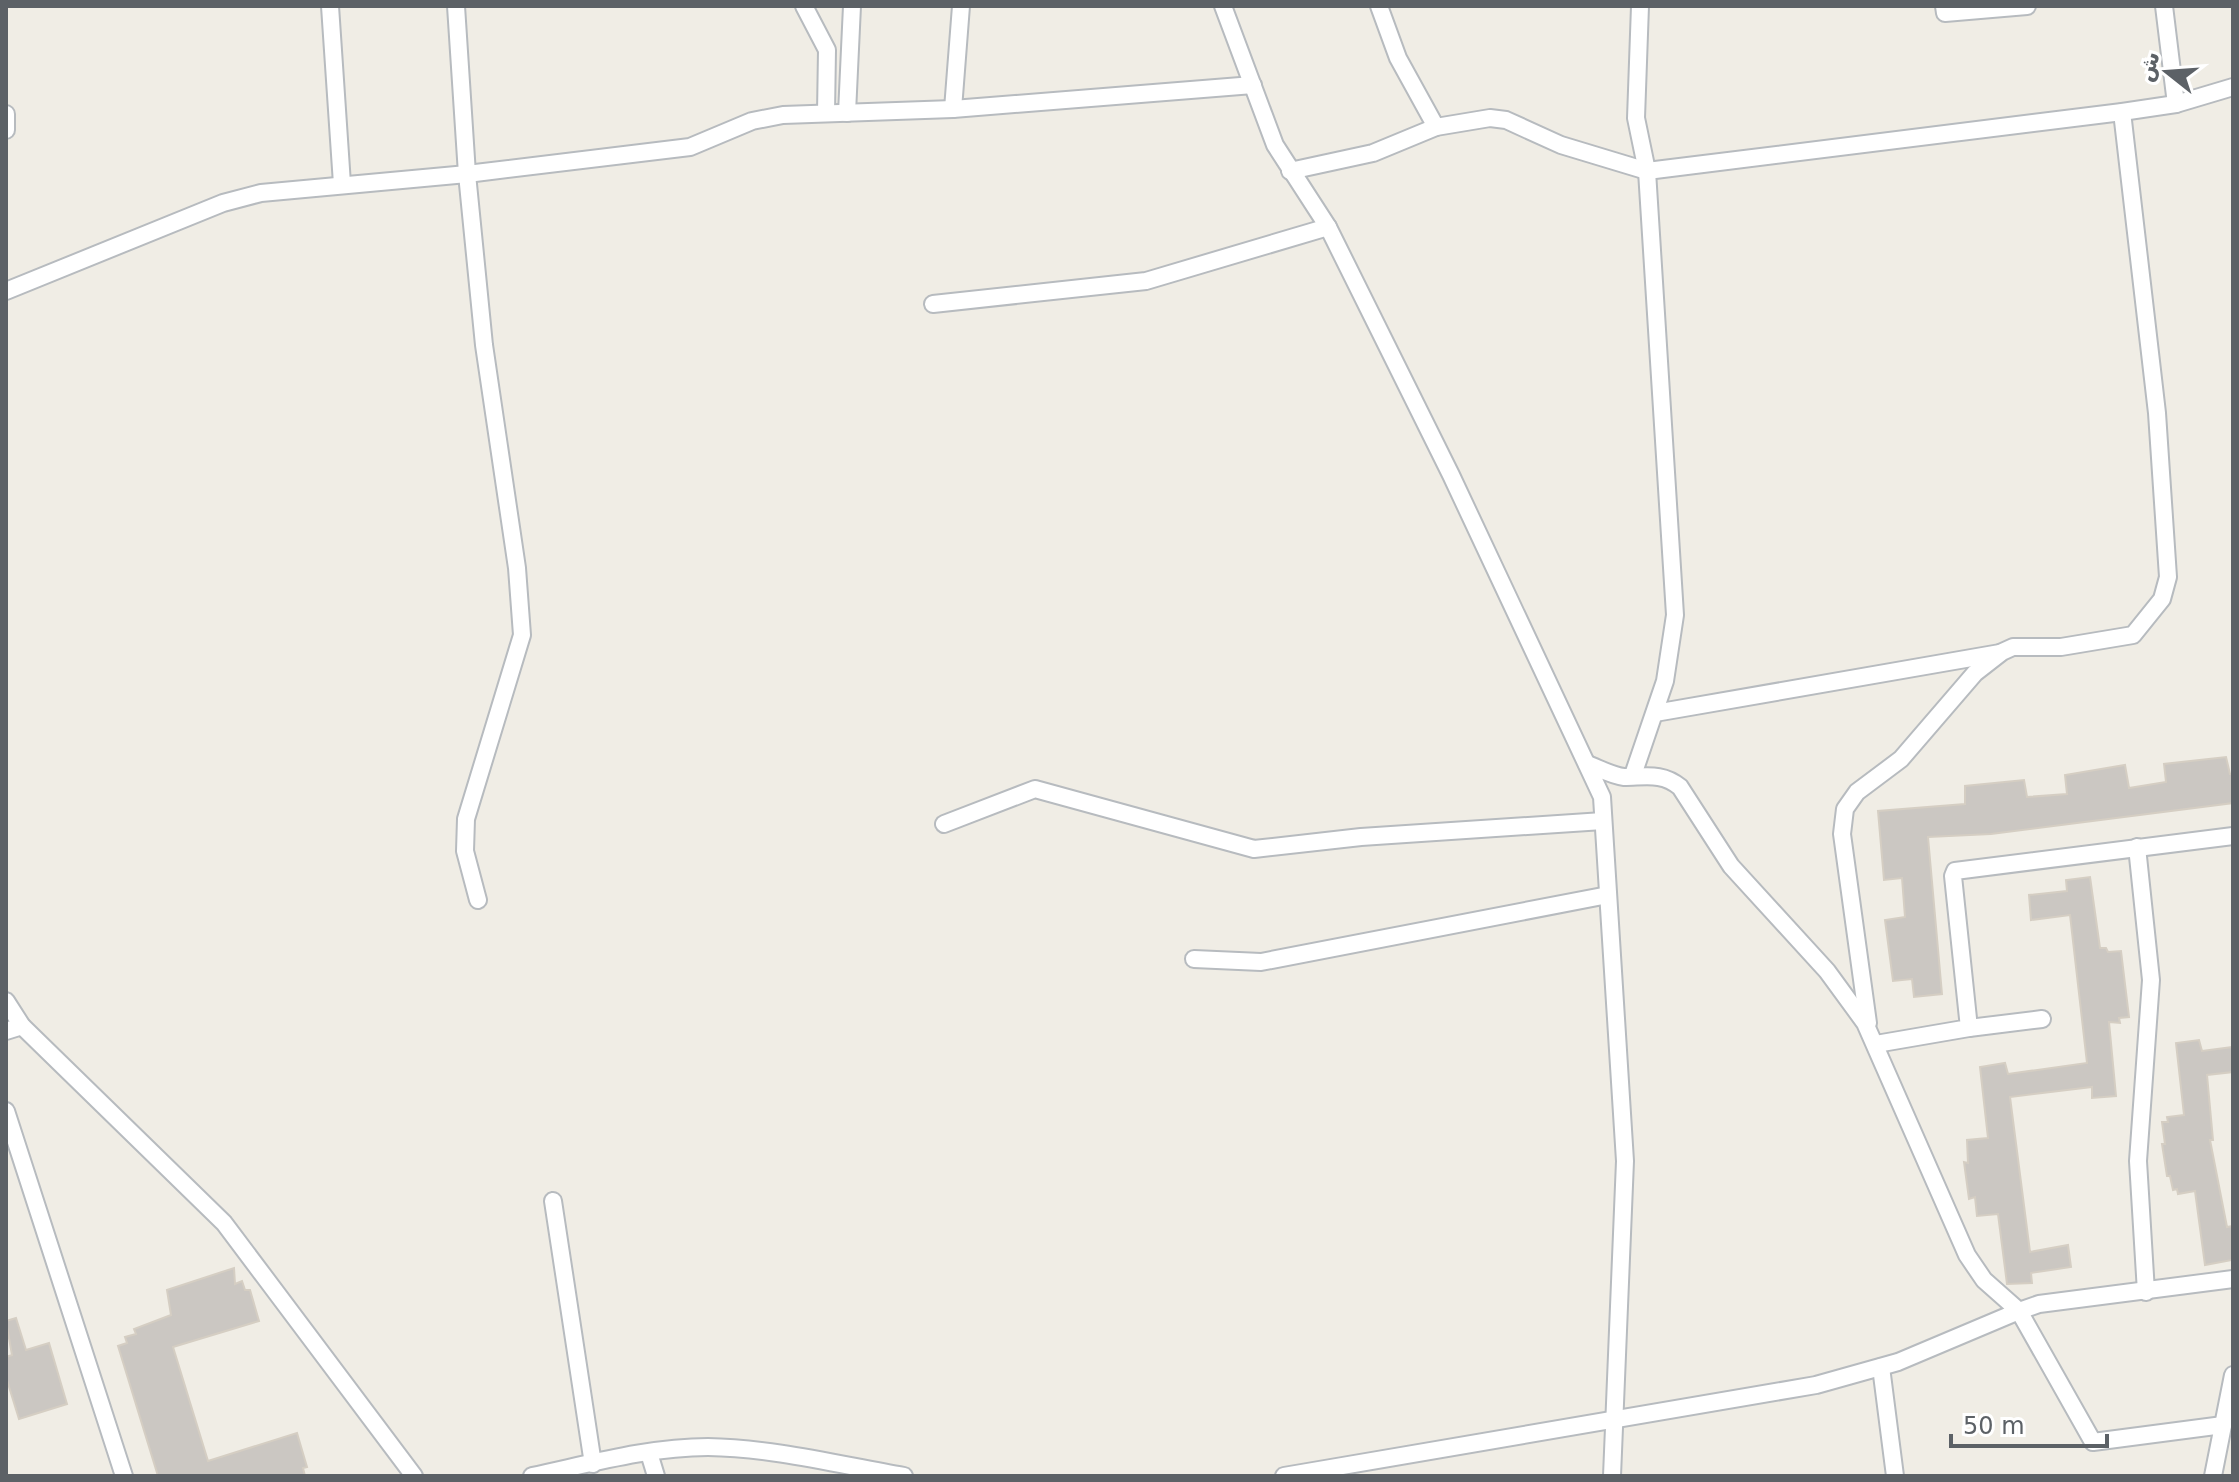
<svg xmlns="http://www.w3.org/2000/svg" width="2239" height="1482" font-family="'DejaVu Sans','Noto Sans Arabic',sans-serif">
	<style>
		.building { fill: #cbc7c2; stroke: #d5cec3; stroke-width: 2 }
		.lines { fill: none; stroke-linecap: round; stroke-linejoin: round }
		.street-casing { stroke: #b7bbbf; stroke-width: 20 }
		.street { stroke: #fff; stroke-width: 16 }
	</style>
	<rect width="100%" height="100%" fill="#f0ede5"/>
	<g class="building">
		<polygon points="2226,757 2230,774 2233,774 2233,803 1991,834 1928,837 1942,994 1914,997 1912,979 1893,981 1885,920 1905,917 1902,878 1884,880 1878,811 1965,804 1965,786 2024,780 2027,797 2067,794 2065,775 2125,765 2129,788 2166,782 2164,764"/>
		<polygon points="2090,877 2100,948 2106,948 2108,952 2121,951 2129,1017 2119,1018 2120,1023 2109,1022 2116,1096 2092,1098 2092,1087 2010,1097 2030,1252 2068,1245 2071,1267 2031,1273 2032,1283 2007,1284 1998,1214 1977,1216 1975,1197 1969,1199 1964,1162 1968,1163 1967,1140 1988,1138 1980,1067 2005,1063 2008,1074 2087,1063 2070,915 2031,920 2029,895 2067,891 2066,880"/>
		<polygon points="2199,1040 2202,1051 2233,1047 2233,1072 2207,1075 2213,1140 2210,1140 2227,1227 2233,1226 2232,1260 2205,1265 2195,1191 2178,1194 2177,1189 2173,1190 2170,1176 2167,1176 2162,1144 2165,1144 2162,1122 2168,1122 2167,1117 2184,1115 2176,1043"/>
		<polygon points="234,1268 235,1284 242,1281 245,1290 250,1290 259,1321 173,1347 208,1461 297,1433 307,1467 303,1468 305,1476 158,1476 118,1346 127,1343 125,1337 136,1334 134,1329 171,1315 167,1290"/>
		<polygon points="16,1318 26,1350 49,1343 67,1404 19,1419 6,1377 6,1357 12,1355 6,1321"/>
	</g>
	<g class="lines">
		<defs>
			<g id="street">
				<polyline points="330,6 342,184"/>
				<polyline points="456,6 467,174 484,345 517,568 522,635 466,819 465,851 478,900"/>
				<polyline points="804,6 827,50 826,113"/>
				<polyline points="1223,6 1275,145 1328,227 1451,475 1602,797 1625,1161 1612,1476"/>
				<polyline points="1379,6 1398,58 1436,127"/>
				<polyline points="1944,6 1945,13 2027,6"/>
				<polyline points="2164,6 2176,104"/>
				<polyline points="953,109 961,6"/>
				<polyline points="847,113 852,6"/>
				<polyline points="6,114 6,130"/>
				<polyline points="1290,171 1373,153 1436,127 1490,118 1506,120 1561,145 1647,171 2122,112 2176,104 2233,87"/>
				<polyline points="6,291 223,203 261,193 467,174 690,147 752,121 783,115 953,109 1253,85"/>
				<polyline points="933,304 1146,281 1328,227"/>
				<polyline points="1655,713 2000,653"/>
				<polyline points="1633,775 1665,681 1675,615 1647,171 1636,118 1640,6"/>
				<polyline points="944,824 1035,789 1254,849 1361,837 1603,821"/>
				<polyline points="2137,847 2151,980 2138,1161 2146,1292"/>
				<polyline points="1194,959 1261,962 1608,895"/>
				<polyline points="6,1001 22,1026 224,1223 414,1476"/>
				<polyline points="1868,1023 1842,834 1845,809 1857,792 1901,759 1975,673 2002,652 2013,647 2061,647 2133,635 2162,599 2168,577 2157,413 2122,112"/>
				<polyline points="1969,1028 2042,1019"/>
				<polyline points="6,1031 22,1026"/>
				<polyline points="1876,1044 1969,1028 1953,876 1955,871 2233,836"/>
				<polyline points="6,1111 124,1476"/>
				<polyline points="553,1201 593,1464"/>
				<polyline points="1881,1367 1895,1476"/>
				<polyline points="2223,1425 2093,1442 2019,1311 2039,1304 2233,1279"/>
				<polyline points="649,1453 656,1476"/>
				<path d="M532,1476C589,1464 649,1447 708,1447C774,1448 840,1465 904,1476"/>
				<path d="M1284,1476L1816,1385L1898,1362L2019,1311L1984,1280L1967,1255L1865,1023L1827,971L1731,866L1680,787C1662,772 1645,777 1624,777C1613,776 1598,768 1587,764"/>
				<polyline points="2213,1476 2233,1375"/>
			</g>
		</defs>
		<use href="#street" class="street-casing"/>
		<use href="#street" class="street"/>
	</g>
	<rect width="2239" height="1482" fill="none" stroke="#5c6166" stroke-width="16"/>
	<g transform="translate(2167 72) rotate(287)" stroke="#ffffff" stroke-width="6" paint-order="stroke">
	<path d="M0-6L14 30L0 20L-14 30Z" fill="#5c6166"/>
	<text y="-12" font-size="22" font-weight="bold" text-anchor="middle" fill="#5c6166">ش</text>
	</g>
	<path d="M1951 1434v12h156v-12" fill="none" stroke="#5c6166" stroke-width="4"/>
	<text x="1963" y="1434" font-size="24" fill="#5c6166" stroke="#ffffff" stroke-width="6" paint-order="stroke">50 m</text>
</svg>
